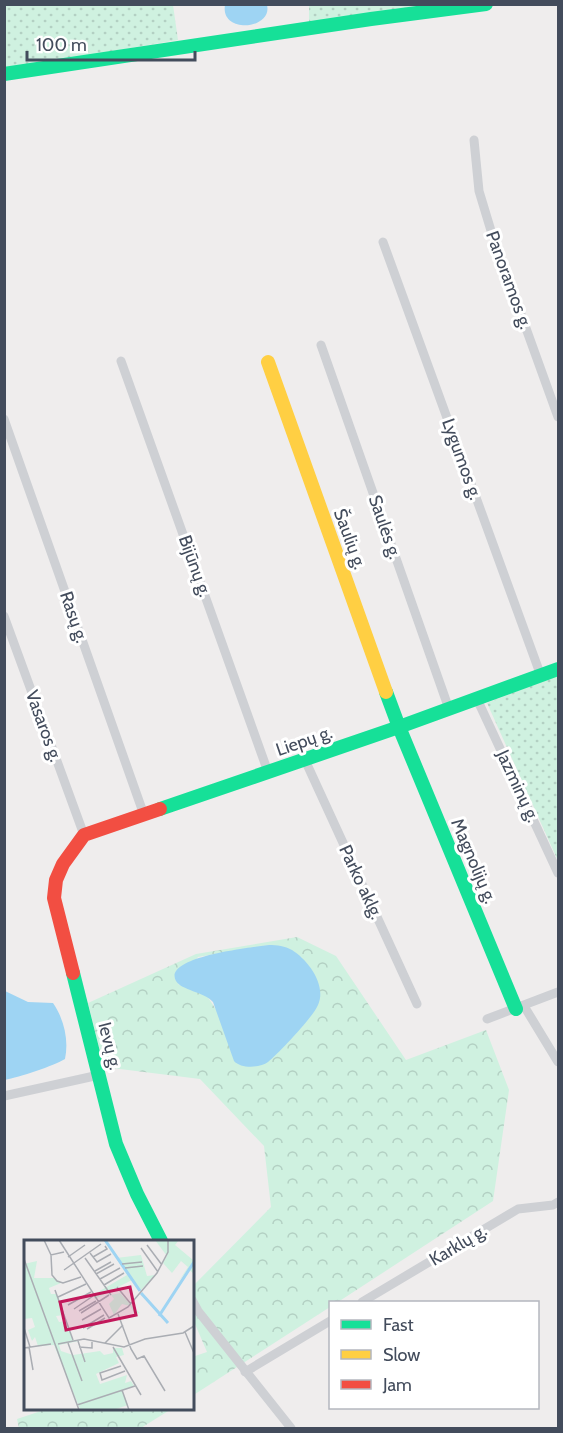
<svg xmlns="http://www.w3.org/2000/svg" width="563" height="1433" font-family="Cabin,sans-serif">
	<style>
		.grass { fill: url(#grass-dots) }
		.forest { fill: url(#forest-crowns); fill-rule: evenodd }
		.water { fill: #9ed4f3 }
		.lines { fill: none; stroke-linecap: round; stroke-linejoin: round }
		.street { stroke: #ced0d4; stroke-width: 9 }
		.fast { stroke: #16e098; stroke-width: 14 }
		.slow { stroke: #ffcf43; stroke-width: 14 }
		.jam { stroke: #f24e42; stroke-width: 14 }
		.labels { text-anchor: middle; stroke-width: 6; stroke-linejoin: round; paint-order: stroke }
		.street-label { font-size: 18px; fill: #434c5c; stroke: #fff }
		.inset-river { fill: none; stroke: #9ed4f3; stroke-width: 3 }
		.inset-road { fill: none; stroke: #aaadb3; stroke-width: 1.5 }
		.view { fill: #c2185b; fill-opacity: 0.15; stroke: #c2185b; stroke-width: 3 }
		.inset-edge { fill: none; stroke: #434c5c; stroke-width: 3 }
	</style>
	<defs>
		<pattern id="grass-dots" width="8" height="8" patternUnits="userSpaceOnUse" patternTransform="scale(1.5)"><rect width="8" height="8" fill="#cff1e0"/><path d="M2 2h.1M6 6h.1" fill="none" stroke="#b3d0c3" stroke-width="1.8" stroke-linecap="round"/></pattern>
		<pattern id="forest-crowns" width="20" height="18" patternUnits="userSpaceOnUse" patternTransform="scale(1.5)"><rect width="20" height="18" fill="#cff1e0"/><path d="M2 6a3 3 0 1 1 6 0M12 15a3 3 0 1 1 6 0" fill="none" stroke="#b3d0c3"/></pattern>
	</defs>
	<rect width="100%" height="100%" fill="#efeded"/>
	<g class="grass">
		<polygon points="309,4 436,5 309,24"/>
		<polygon points="4,5 173,5 178,40 5,69"/>
		<polygon points="558,675 558,861 487,703"/>
	</g>
	<g class="forest">
		<path d="M297,937L336,956L406,1060L486,1030L509,1090L493,1201L338,1302H330V1307L192,1396V1357L207,1352L192,1317V1287L271,1207L264,1146L200,1079L104,1067L88,1003L196,954ZM269,945L291,950L217,1011L207,996L178,984L198,957Z"/>
		<polygon points="50,1408 173,1408 141,1428 19,1428 17,1419"/>
	</g>
	<g class="water">
		<path d="M225,5L238,6L267,5C273,30 220,34 225,5Z"/>
		<path d="M269,945C277,945 285,946 292,950C308,960 327,985 318,1005C313,1017 279,1053 268,1062C260,1068 241,1069 234,1061L213,1002C204,992 181,990 176,981C162,956 255,947 269,945Z"/>
		<path d="M5,991L28,1002L53,1003C64,1019 69,1040 65,1059C54,1066 19,1077 5,1080Z"/>
	</g>
	<g class="lines">
		<g class="street">
			<polyline points="474,140 479,191 492,234 558,417"/>
			<polyline points="383,242 541,676"/>
			<polyline points="321,345 449,709"/>
			<polyline points="121,361 268,772"/>
			<polyline points="4,419 144,815"/>
			<polyline points="4,616 84,835"/>
			<polyline points="477,699 558,873"/>
			<polyline points="305,760 417,1004"/>
			<polyline points="524,1006 558,1062"/>
			<polyline points="487,1019 558,992"/>
			<polyline points="4,1096 99,1075"/>
			<polyline points="192,1300 198,1311 291,1428"/>
			<polyline points="362,1302 518,1209 553,1205 558,1202"/>
			<polyline points="245,1372 330,1321"/>
		</g>
		<g class="fast">
			<polyline points="4,74 371,19 486,4"/>
			<polyline points="386,692 399,727 516,1009"/>
			<polyline points="160,809 399,727 558,669"/>
			<polyline points="73,973 116,1144 137,1194 161,1241"/>
		</g>
		<polyline class="slow" points="268,362 386,692"/>
		<polyline class="jam" points="73,973 54,898 56,880 63,864 84,835 160,809"/>
	</g>
	<g class="labels">
		<g class="street-label">
			<text transform="translate(509 280) rotate(70)" y="6">Panoramos g.</text>
			<text transform="translate(462 459) rotate(70)" y="6">Lygumos g.</text>
			<text transform="translate(385 527) rotate(71)" y="6">Saulės g.</text>
			<text transform="translate(350 539) rotate(70)" y="6">Šaulių g.</text>
			<text transform="translate(195 566) rotate(70)" y="6">Bijūnų g.</text>
			<text transform="translate(74 617) rotate(71)" y="6">Rasų g.</text>
			<text transform="translate(44 726) rotate(70)" y="6">Vasaros g.</text>
			<text transform="translate(304 741) rotate(-19)" y="6">Liepų g.</text>
			<text transform="translate(518 786) rotate(65)" y="6">Jazminų g.</text>
			<text transform="translate(474 861) rotate(67)" y="6">Magnolijų g.</text>
			<text transform="translate(361 882) rotate(65)" y="6">Parko aklg.</text>
			<text transform="translate(110 1046) rotate(76)" y="6">Ievų g.</text>
			<text transform="translate(458 1245) rotate(-31)" y="6">Karklų g.</text>
		</g>
	</g>
	<g transform="translate(24 1240)">
		<rect width="170" height="170" fill="#efeded"/>
		<path d="M131,0H143L144,4V0H155L151,5L169,20V33L164,29L153,44L164,27L157,21L148,33L139,23L143,16ZM117,15L123,36L131,35L116,51L108,40L71,59L69,55L103,35L92,18ZM13,21L10,38H30L37,43L25,48L27,54H32L40,75L32,76L35,82L42,81L49,100L55,101L35,105L37,111L49,115L76,111L80,115L89,113V108H98L100,115L92,117L95,123L72,134L76,144L103,135L101,143L107,141L110,146L98,150L104,165L92,169H56L30,105L14,106L11,97L8,101L4,90L11,87L8,78L0,79V24Z" fill="#cff1e0"/>
		<path d="M96,53L110,68L116,73L111,74L106,66L98,64L90,75L85,64L90,59L87,55Z" fill="#cff1e0"/>
		<path class="inset-river" d="M81,0L116,51M117,53L144,83M135,76L170,22"/>
		<path class="inset-road" d="M20,0L27,15L40,12M35,0L85,78L104,67L133,33L144,12V0M123,5L138,25M117,8L134,32M66,13L73,22L87,14M27,15L28,35L33,41L39,43L57,37M44,17L61,5M69,17L83,9L81,6M61,18L87,55M0,19L55,170M98,24L118,22M101,28L119,26M40,30L77,4M71,31L87,22M72,34L90,24M76,39L96,28M80,45L100,33M93,47L107,64M31,50L49,100M34,57L62,44M44,65L67,52M50,69L69,56M55,71L72,61M57,73L85,55M94,74L107,109L113,119L120,116L141,151M58,80L77,69M0,88L6,107M59,88L80,75M63,89L81,78M161,92L170,113M54,101L61,122M44,103L58,141M81,103L99,85M34,104L60,99L100,107L121,99L159,93L170,86M5,107L9,130M55,107L68,108V102M89,107L117,155M0,108L27,104M97,126L76,133L78,140L101,131M98,150L105,170M53,165L111,146"/>
		<path class="view" d="M106,47L112,75L42,90L36,62Z"/>
		<rect width="170" height="170" class="inset-edge"/>
	</g>
	<rect width="563" height="1433" fill="none" stroke="#434c5c" stroke-width="12"/>
	<rect x="329" y="1301" width="210" height="108" fill="#ffffff" stroke="#b4b7be" stroke-width="1.5"/>
	<rect x="341" y="1320" width="30" height="9" fill="#16e098" stroke="#b4b7be" stroke-width="1.5"/>
	<text x="383" y="1331" font-size="18" fill="#434c5c">Fast</text>
	<rect x="341" y="1350" width="30" height="9" fill="#ffcf43" stroke="#b4b7be" stroke-width="1.5"/>
	<text x="383" y="1361" font-size="18" fill="#434c5c">Slow</text>
	<rect x="341" y="1380" width="30" height="9" fill="#f24e42" stroke="#b4b7be" stroke-width="1.5"/>
	<text x="383" y="1391" font-size="18" fill="#434c5c">Jam</text>
	<path d="M27 51v9h168v-9" fill="none" stroke="#434c5c" stroke-width="3"/>
	<text x="36" y="51" font-size="18" fill="#434c5c" stroke="#ffffff" stroke-width="4.5" paint-order="stroke">100 m</text>
</svg>
